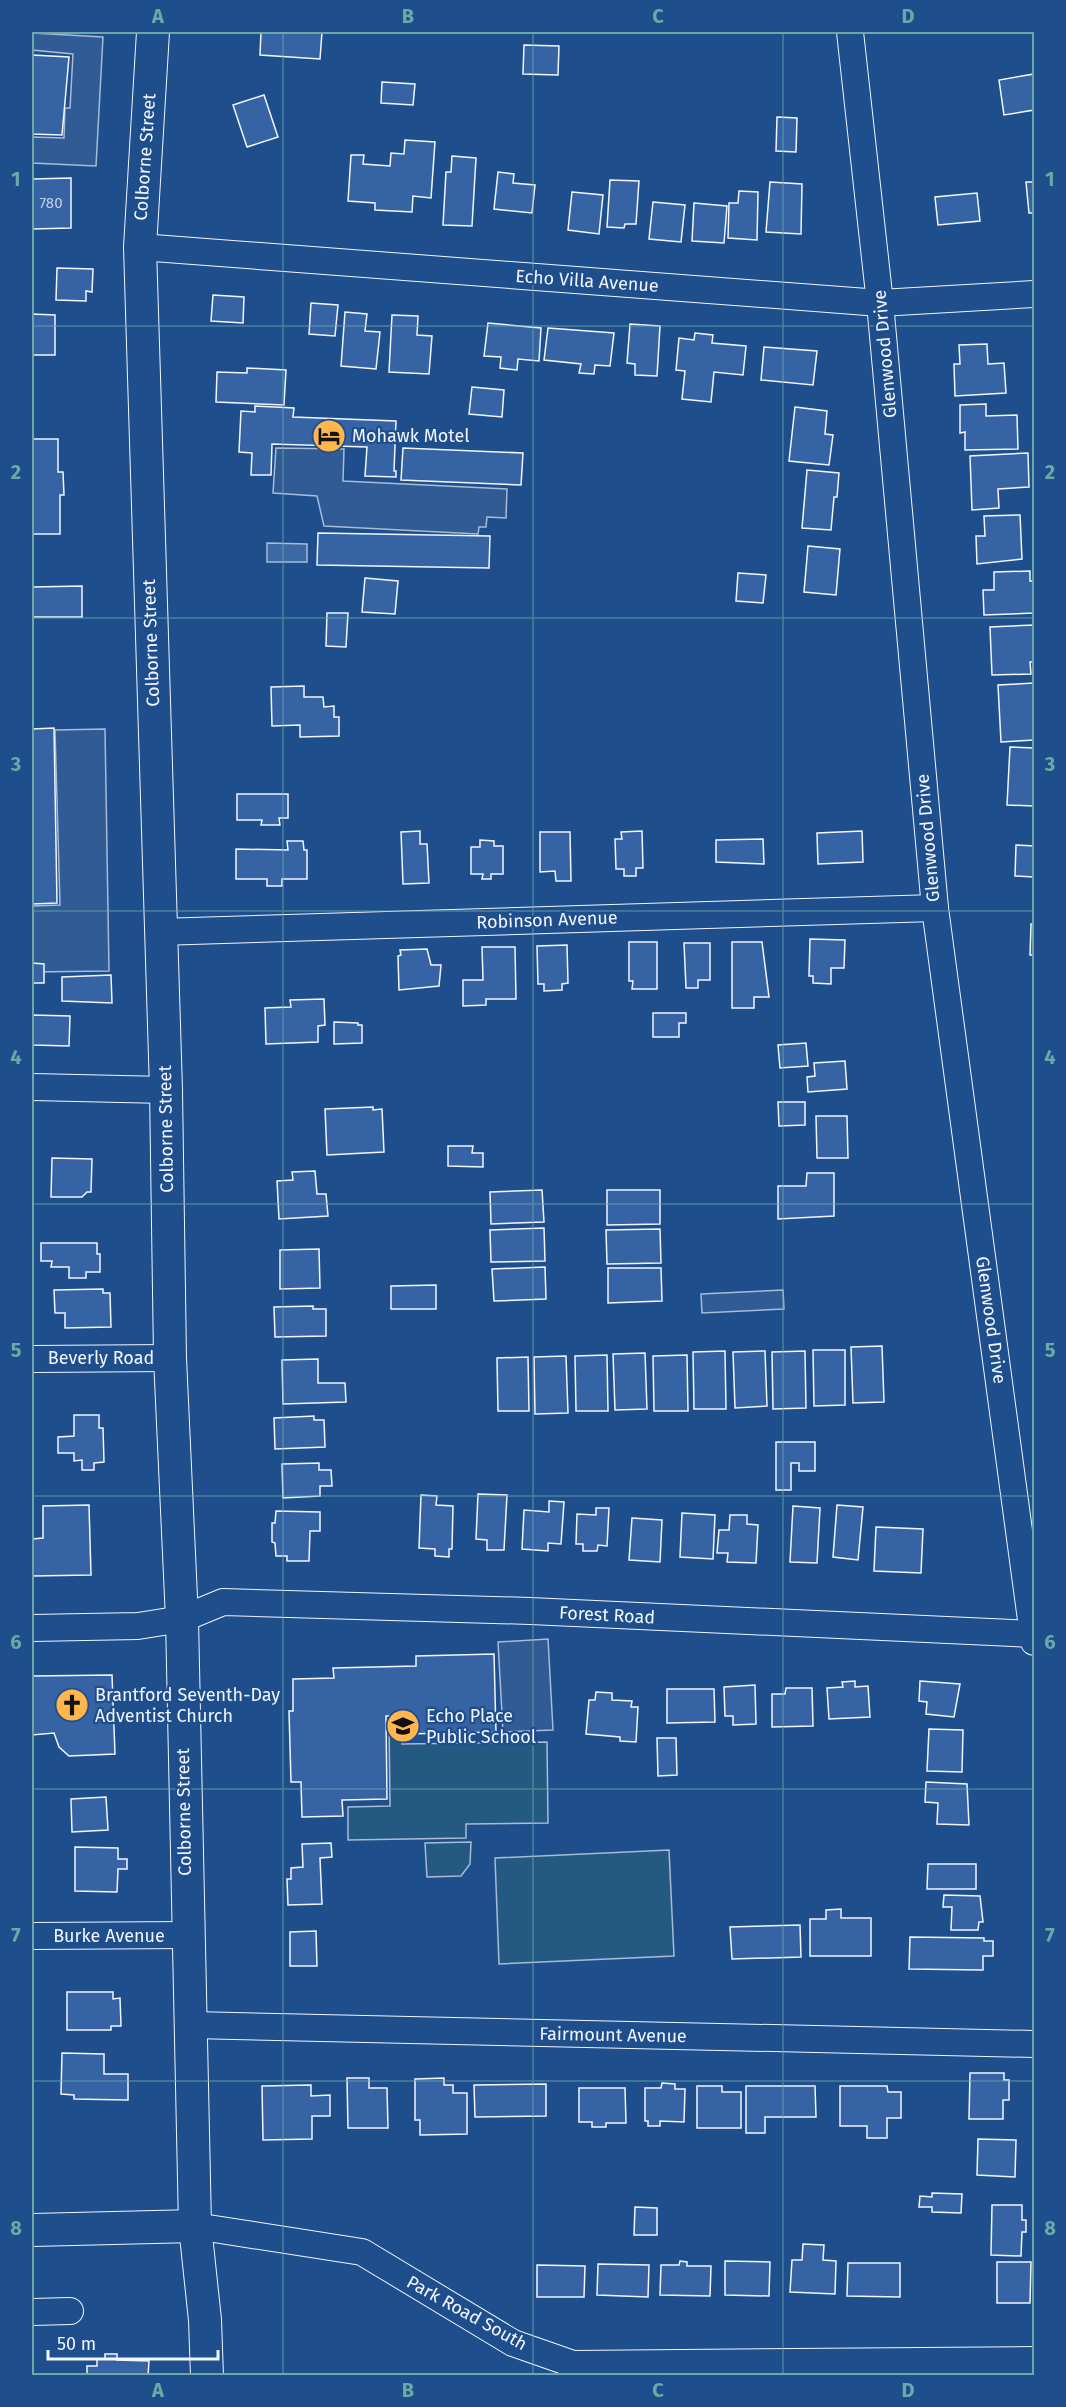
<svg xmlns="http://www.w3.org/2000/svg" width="1066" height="2407" font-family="'Fira Sans',sans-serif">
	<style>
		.green { fill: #245a82; stroke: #a8bbd7; stroke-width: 1.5 }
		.parking { fill: #305b95; stroke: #a8bbd7; stroke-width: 1.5 }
		.water { fill: #3b69a3; stroke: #a8bbd7; stroke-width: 1.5 }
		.building { fill: #3563a3; stroke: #f2f6ff; stroke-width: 1.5 }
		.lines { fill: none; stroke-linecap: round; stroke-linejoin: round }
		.minor-casing { stroke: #f2f6ff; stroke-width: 28 }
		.major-casing { stroke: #f2f6ff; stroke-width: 34 }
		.minor { stroke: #1f4e8c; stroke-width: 26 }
		.major { stroke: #1f4e8c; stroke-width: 32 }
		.grid { fill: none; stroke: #6aa9a8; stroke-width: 1.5; stroke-opacity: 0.55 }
		.labels { text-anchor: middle; stroke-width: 4.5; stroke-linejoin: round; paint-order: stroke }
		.number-label { font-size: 15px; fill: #c3d1e8 }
		.street-label { font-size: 18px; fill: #f2f6ff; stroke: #1f4e8c }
		.poi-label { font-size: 18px; fill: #f2f6ff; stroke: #1f4e8c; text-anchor: start }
		.neatline { fill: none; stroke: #6aa9a8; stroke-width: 2 }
		.grid-label { font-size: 20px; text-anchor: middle; font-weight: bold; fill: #6aa9a8 }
	</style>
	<rect width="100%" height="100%" fill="#1f4e8c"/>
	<g class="green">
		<polygon points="401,1722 402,1744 547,1742 548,1823 466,1824 466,1838 348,1840 348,1807 390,1806 389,1723"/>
		<polygon points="471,1842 470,1864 461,1876 427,1877 425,1843"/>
		<polygon points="669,1850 674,1956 499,1964 495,1858"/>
	</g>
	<g class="parking">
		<polygon points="32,33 103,37 96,166 32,163 32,137 64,138 65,108 70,108 73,54 32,50"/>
		<polygon points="276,448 344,449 343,481 507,489 506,518 487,517 486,527 479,527 478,534 324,526 317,496 273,493"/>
		<polygon points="105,729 109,971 32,972 32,906 60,905 55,730"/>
		<polygon points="783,1290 784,1309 702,1313 701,1294"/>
		<polygon points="548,1639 553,1730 503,1732 498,1642"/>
	</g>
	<polygon class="water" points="267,543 307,544 307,562 267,562"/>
	<g class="building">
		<polygon points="261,32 322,32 320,59 260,55"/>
		<polygon points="524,45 559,46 558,75 523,74"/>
		<polygon points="32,55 69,57 62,135 32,134"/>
		<polygon points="1034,74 1034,110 1004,115 999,80"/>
		<polygon points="382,82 415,84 413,105 381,103"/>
		<polygon points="264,95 278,137 247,147 233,105"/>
		<polygon points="777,117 797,118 796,152 776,151"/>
		<polygon points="405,140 435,142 431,198 413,196 412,212 375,210 375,203 348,201 351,155 364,155 363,164 390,166 391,153 404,154"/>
		<polygon points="452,156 476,158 472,226 443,225 446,172 451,172"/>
		<polygon points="498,172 514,174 513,183 535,185 532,213 494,209"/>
		<polygon points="71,178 71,228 32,229 32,179"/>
		<polygon points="610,180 639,181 636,224 625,224 624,228 607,227"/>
		<polygon points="770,182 802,184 801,234 766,232"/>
		<polygon points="1026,182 1034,182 1034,213 1029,213"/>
		<polygon points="739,191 758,192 757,240 728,238 729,203 738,203"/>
		<polygon points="572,192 603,195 599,234 568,230"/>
		<polygon points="977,193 980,221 938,225 935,197"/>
		<polygon points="653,202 685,205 681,242 649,239"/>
		<polygon points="694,203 727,206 724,243 692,241"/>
		<polygon points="57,268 93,269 92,292 86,291 86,301 56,300"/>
		<polygon points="213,295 244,297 243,323 211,321"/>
		<polygon points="311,303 338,305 335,336 309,334"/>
		<polygon points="345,312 367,314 365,331 380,332 376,369 341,366"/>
		<polygon points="32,314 55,315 55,355 32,355"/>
		<polygon points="392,315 418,316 417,335 432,336 429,374 389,372"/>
		<polygon points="488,323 541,328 539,361 518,359 517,370 500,368 501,357 484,356"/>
		<polygon points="630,324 660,326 657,376 635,375 635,364 627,363"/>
		<polygon points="548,328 614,333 610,366 595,365 594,374 579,373 581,364 544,360"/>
		<polygon points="695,333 713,335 712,343 746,346 743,375 714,372 711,402 682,399 685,371 676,370 679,338 694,340"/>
		<polygon points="987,344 988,364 1004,363 1006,393 955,396 954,364 960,364 959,345"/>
		<polygon points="764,347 817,351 813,385 761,380"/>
		<polygon points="247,368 286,370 284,405 216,402 217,372 247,373"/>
		<polygon points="472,387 504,390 502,417 469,414"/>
		<polygon points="986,404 986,416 1017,415 1018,449 965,450 965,432 960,433 960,405"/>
		<polygon points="255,406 294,408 293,417 396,421 394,471 396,471 396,477 365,476 367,447 272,444 271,475 251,475 252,453 239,452 241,411 255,412"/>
		<polygon points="795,407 827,411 825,434 833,435 829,465 789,461"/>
		<polygon points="32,439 58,439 58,472 63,472 64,495 60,495 60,534 32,534"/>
		<polygon points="403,448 523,453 521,485 401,480"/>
		<polygon points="1028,453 1029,487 998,489 999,508 972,510 970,456"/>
		<polygon points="807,470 839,473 837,497 834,497 831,530 802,528"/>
		<polygon points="1020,515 1022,559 977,564 976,536 985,536 984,516"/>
		<polygon points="318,533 490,536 489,568 317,565"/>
		<polygon points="808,546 840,549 836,595 804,592"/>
		<polygon points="1030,571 1030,581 1034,581 1034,613 984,615 983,590 994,590 994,572"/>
		<polygon points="738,573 766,575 763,603 736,601"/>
		<polygon points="365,578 398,581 395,614 362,612"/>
		<polygon points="82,586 82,617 32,617 32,587"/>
		<polygon points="327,613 348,613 346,647 326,646"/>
		<polygon points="1034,625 1034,662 1030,662 1031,674 992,675 990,627"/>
		<polygon points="1034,683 1034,740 1001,742 998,685"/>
		<polygon points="304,686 304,697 323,697 324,707 334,706 334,717 339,717 339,736 300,737 300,725 272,726 271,687"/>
		<polygon points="54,728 57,903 32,904 32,729"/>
		<polygon points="1010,747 1034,748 1034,806 1007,805"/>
		<polygon points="237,794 288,794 288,818 279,818 280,825 261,825 262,820 237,820"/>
		<polygon points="420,831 420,844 427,844 429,883 403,884 401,832"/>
		<polygon points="642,831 643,868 636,868 636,876 624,876 624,869 616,869 615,839 622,839 621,832"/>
		<polygon points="862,831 863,862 818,864 817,833"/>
		<polygon points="540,832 570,832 571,881 556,881 555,871 540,872"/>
		<polygon points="763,839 764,864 716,862 716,840"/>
		<polygon points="480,840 494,841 494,846 503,846 503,874 491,874 491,879 482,879 483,874 471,874 471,847 480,847"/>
		<polygon points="287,841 303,841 304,850 307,850 307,879 282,879 282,886 267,886 267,879 236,879 236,849 288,850"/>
		<polygon points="1016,845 1034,846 1034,877 1015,876"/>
		<polygon points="1031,924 1034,924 1034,955 1030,955"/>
		<polygon points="810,939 845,940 844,968 831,968 831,984 813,983 813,976 809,976"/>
		<polygon points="629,942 657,942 657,989 632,989 633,981 629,981"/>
		<polygon points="732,942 762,942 769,997 754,997 754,1008 732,1008"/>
		<polygon points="684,943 710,943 710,980 698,980 698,988 686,988"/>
		<polygon points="567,945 568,983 562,984 562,990 544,991 544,984 538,984 537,946"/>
		<polygon points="482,947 515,947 516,999 486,999 486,1005 463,1006 463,980 483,980"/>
		<polygon points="427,949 431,965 441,965 439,986 399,990 398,956 401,955 400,950"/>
		<polygon points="32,963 44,964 44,983 32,983"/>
		<polygon points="111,975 112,1003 62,1001 62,977"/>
		<polygon points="324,999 325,1025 318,1026 318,1042 266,1044 265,1008 291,1007 290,1000"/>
		<polygon points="653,1013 686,1013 686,1023 679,1023 679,1037 653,1037"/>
		<polygon points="32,1015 70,1016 69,1046 32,1045"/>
		<polygon points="334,1022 358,1023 358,1025 362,1025 362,1043 334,1044"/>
		<polygon points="806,1043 808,1066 780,1068 778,1045"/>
		<polygon points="845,1061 847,1089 808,1092 807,1077 815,1076 814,1063"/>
		<polygon points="778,1102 805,1102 805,1125 779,1126"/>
		<polygon points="373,1107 373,1110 382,1109 384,1152 327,1155 325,1109"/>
		<polygon points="816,1116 847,1116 848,1158 817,1158"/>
		<polygon points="448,1146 473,1146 472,1153 483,1153 483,1167 448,1166"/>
		<polygon points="52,1158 92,1159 91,1192 87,1192 82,1197 51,1197"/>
		<polygon points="315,1171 317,1194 326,1194 328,1216 279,1219 277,1181 293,1180 292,1172"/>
		<polygon points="807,1173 834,1173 834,1216 778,1219 778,1186 806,1186"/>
		<polygon points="542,1190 544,1222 491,1224 490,1192"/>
		<polygon points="607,1190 660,1190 660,1224 607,1225"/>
		<polygon points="544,1228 545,1261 491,1262 490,1230"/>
		<polygon points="660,1229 661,1263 607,1264 606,1230"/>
		<polygon points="41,1243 97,1243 97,1254 100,1254 100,1272 86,1272 86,1278 69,1278 69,1267 51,1267 52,1261 41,1261"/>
		<polygon points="319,1249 320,1288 280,1289 280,1250"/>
		<polygon points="545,1267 546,1299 494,1301 492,1269"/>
		<polygon points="608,1268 661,1268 662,1301 608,1303"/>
		<polygon points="436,1285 436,1309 391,1309 391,1286"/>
		<polygon points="103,1289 103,1293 110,1293 111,1327 65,1328 65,1313 55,1313 54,1290"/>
		<polygon points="313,1306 313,1309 326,1309 326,1336 275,1337 274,1307"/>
		<polygon points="882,1346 884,1402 853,1403 851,1347"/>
		<polygon points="813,1350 845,1350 845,1405 814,1406"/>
		<polygon points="725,1351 726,1409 694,1409 693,1352"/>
		<polygon points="765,1351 767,1406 735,1408 733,1352"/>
		<polygon points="805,1351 806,1408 773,1409 772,1352"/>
		<polygon points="645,1353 647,1409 615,1410 613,1354"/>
		<polygon points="607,1355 608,1411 576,1411 575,1356"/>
		<polygon points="687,1355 688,1411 654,1411 653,1356"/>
		<polygon points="566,1356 568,1413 535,1414 534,1357"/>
		<polygon points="528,1357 529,1411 498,1411 497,1358"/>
		<polygon points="318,1359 318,1383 345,1383 346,1402 283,1404 282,1360"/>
		<polygon points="74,1415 99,1415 99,1428 103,1428 104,1462 94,1463 94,1470 82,1470 82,1460 74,1461 74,1453 58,1453 58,1437 74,1436"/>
		<polygon points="314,1416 314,1420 324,1420 325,1447 275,1449 274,1418"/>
		<polygon points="776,1442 815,1442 815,1471 799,1471 799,1463 791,1463 791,1490 776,1490"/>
		<polygon points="319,1463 319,1470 331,1470 332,1486 320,1486 320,1496 283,1498 282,1464"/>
		<polygon points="478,1494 507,1495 504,1550 487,1550 487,1540 476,1539"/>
		<polygon points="421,1495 437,1496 436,1505 453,1506 452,1549 449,1549 449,1557 435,1556 435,1549 419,1548"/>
		<polygon points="549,1501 564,1502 561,1544 548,1543 548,1551 522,1549 524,1510 549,1512"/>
		<polygon points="89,1505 91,1575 32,1576 32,1539 43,1538 43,1506"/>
		<polygon points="837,1505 863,1507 858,1560 833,1557"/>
		<polygon points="793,1506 820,1508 817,1563 790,1562"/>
		<polygon points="596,1508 609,1508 607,1546 598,1545 597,1551 583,1551 583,1544 576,1544 577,1514 596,1515"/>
		<polygon points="276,1511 320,1512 320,1531 310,1531 309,1561 287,1561 287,1556 276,1556 275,1543 272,1542 272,1523 275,1523"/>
		<polygon points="682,1513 715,1515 713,1559 680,1557"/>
		<polygon points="730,1515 747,1515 747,1524 758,1525 756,1563 727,1562 728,1553 717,1553 719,1530 729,1530"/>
		<polygon points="632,1518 662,1520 660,1562 629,1560"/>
		<polygon points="876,1527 923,1529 921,1573 874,1571"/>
		<polygon points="494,1654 496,1732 405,1734 404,1716 386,1716 387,1799 342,1800 343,1816 302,1817 301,1782 291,1782 289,1711 293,1711 293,1679 334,1678 333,1668 416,1666 416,1656"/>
		<polygon points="112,1675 115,1754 69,1756 59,1747 54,1733 32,1735 32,1676"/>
		<polygon points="855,1681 855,1687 868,1686 870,1717 829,1719 827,1688 843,1687 842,1682"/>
		<polygon points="920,1681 960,1684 954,1717 926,1714 927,1702 919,1701"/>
		<polygon points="755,1685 756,1724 733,1725 733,1716 725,1716 724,1687"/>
		<polygon points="786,1688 812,1688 813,1726 772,1727 772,1694 785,1694"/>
		<polygon points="667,1689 714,1689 715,1722 667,1723"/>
		<polygon points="596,1692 612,1693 612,1700 632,1701 631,1707 638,1707 636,1742 620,1741 620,1737 586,1734 589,1700 595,1700"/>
		<polygon points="929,1729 963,1730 962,1772 927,1771"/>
		<polygon points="657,1738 676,1738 677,1775 658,1776"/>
		<polygon points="926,1782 967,1784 969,1825 937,1824 938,1803 925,1802"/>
		<polygon points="106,1797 108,1830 72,1832 71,1799"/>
		<polygon points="331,1843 332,1857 320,1858 322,1904 288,1905 287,1879 291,1879 291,1868 303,1867 302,1844"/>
		<polygon points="75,1847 118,1848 118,1859 127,1859 127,1869 118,1869 117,1892 75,1891"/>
		<polygon points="928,1864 976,1864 976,1889 927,1889"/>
		<polygon points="944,1895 980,1896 983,1922 979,1922 978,1930 951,1930 952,1907 943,1907"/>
		<polygon points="841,1909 841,1918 871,1918 871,1956 810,1956 810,1919 826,1919 826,1910"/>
		<polygon points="800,1925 801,1957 732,1959 730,1927"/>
		<polygon points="316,1931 317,1966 290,1966 290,1932"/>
		<polygon points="910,1937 984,1938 984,1941 993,1941 993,1956 983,1956 983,1970 909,1969"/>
		<polygon points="67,1992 113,1992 113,1999 120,1998 121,2026 111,2026 111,2030 67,2030"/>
		<polygon points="62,2053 104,2054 104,2074 128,2074 128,2100 74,2099 74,2095 61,2094"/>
		<polygon points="970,2073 1004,2073 1004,2080 1009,2080 1009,2100 1003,2100 1003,2119 969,2119"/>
		<polygon points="347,2078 369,2078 369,2088 387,2088 388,2128 348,2128"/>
		<polygon points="444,2078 444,2085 453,2085 453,2093 467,2093 467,2134 420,2135 420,2120 415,2120 415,2079"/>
		<polygon points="662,2083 675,2084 675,2089 685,2089 684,2122 660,2121 660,2126 648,2126 648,2121 645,2121 645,2088 661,2088"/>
		<polygon points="546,2084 546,2116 475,2117 474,2085"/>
		<polygon points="311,2085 311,2096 330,2095 330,2116 312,2116 312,2139 263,2140 262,2086"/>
		<polygon points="697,2086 722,2086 722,2092 741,2092 741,2128 697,2128"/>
		<polygon points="746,2086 815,2086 816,2117 765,2117 765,2133 746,2133"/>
		<polygon points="840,2086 887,2086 888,2092 901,2092 901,2118 887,2118 887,2138 867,2138 867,2126 840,2126"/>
		<polygon points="579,2088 625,2088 626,2123 606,2123 606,2127 592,2127 592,2122 579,2122"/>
		<polygon points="978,2139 1016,2140 1015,2177 977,2175"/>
		<polygon points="932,2193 962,2194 961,2213 932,2212 932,2207 919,2207 920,2196 932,2197"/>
		<polygon points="992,2205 1022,2205 1022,2220 1026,2220 1026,2232 1022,2232 1021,2256 991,2255"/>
		<polygon points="635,2207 657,2208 657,2235 634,2235"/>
		<polygon points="803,2244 824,2245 823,2260 836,2261 835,2294 790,2292 792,2260 802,2260"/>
		<polygon points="680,2261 687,2262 687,2266 711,2266 710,2296 660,2295 661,2265 679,2265"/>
		<polygon points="725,2261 770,2262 769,2296 725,2295"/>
		<polygon points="997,2262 1031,2262 1030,2303 997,2303"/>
		<polygon points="848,2263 900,2263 900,2297 847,2296"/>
		<polygon points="598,2264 649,2265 648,2297 597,2295"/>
		<polygon points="537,2265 585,2266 584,2297 537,2297"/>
		<polygon points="105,2354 117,2354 117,2360 149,2361 148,2376 87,2376 87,2366 97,2366 97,2359 105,2359"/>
	</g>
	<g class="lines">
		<defs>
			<g id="minor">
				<polyline points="850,32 880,303 935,908 1034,1642"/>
				<polyline points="140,247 880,303 1034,294"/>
				<polyline points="159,932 935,908"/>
				<polyline points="32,1087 166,1090"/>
				<polyline points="32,1359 170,1358"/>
				<polyline points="32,1628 138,1626 182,1619 223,1602 530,1611 1034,1634"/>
				<polyline points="32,1936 187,1935"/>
				<polyline points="192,2025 1034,2044"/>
				<polyline points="195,2226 362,2252 513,2343 573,2364 1034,2360"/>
				<polyline points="32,2312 70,2311"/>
			</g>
			<g id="major">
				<polyline points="153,32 140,247 166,1090 170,1358 182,1619 195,2226 205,2320 207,2376"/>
				<polyline points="32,2230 195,2226"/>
			</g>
		</defs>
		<use href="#minor" class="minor-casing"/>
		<use href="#major" class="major-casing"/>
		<use href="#minor" class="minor"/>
		<use href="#major" class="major"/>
	</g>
	<path class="grid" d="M283,32V2376M533,32V2376M783,32V2376M32,326H1034M32,618H1034M32,911H1034M32,1204H1034M32,1496H1034M32,1789H1034M32,2081H1034"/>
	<defs>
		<symbol id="hotel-disc" viewBox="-11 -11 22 22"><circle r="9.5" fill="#ffb74d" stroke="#1f4e8c"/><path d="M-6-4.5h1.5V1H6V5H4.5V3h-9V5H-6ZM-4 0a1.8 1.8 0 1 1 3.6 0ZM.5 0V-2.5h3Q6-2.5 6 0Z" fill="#111"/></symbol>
		<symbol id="church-disc" viewBox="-11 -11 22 22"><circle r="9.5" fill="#ffb74d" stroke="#1f4e8c"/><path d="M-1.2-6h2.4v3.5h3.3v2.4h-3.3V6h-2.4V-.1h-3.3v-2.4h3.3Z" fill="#111"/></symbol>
		<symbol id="school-disc" viewBox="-11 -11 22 22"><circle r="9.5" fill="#ffb74d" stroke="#1f4e8c"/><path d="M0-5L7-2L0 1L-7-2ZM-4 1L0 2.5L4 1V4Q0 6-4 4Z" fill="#111"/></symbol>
	</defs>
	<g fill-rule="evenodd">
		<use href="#hotel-disc" x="310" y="417" width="38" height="38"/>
		<use href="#church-disc" x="53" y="1686" width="38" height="38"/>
		<use href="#school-disc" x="384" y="1707" width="38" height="38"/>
	</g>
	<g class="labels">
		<g class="number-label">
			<text x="51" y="208">780</text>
		</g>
		<g class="street-label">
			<text transform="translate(145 157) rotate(-86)" y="6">Colborne Street</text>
			<text transform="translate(587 281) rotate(4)" y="6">Echo Villa Avenue</text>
			<text transform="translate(885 354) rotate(-95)" y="6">Glenwood Drive</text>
			<text transform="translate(151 643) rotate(-92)" y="6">Colborne Street</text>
			<text transform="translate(928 838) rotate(-95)" y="6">Glenwood Drive</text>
			<text transform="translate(547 920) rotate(-2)" y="6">Robinson Avenue</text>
			<text transform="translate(166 1129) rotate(-91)" y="6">Colborne Street</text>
			<text transform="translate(991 1320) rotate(82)" y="6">Glenwood Drive</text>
			<text x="101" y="1364">Beverly Road</text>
			<text transform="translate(607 1615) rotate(3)" y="6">Forest Road</text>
			<text transform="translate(184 1812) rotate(-91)" y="6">Colborne Street</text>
			<text x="109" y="1942">Burke Avenue</text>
			<text transform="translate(613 2035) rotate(1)" y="6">Fairmount Avenue</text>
			<text transform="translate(467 2313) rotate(29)" y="6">Park Road South</text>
		</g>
		<g class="poi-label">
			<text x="352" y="442">Mohawk Motel</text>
			<text x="95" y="1701">Brantford Seventh-Day<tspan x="95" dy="21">Adventist Church</tspan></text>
			<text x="426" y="1722">Echo Place<tspan x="426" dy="21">Public School</tspan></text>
		</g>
	</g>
	<rect width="1066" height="2407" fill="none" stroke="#1f4e8c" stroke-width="66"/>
	<path d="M48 2350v9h170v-9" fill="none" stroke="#f2f6ff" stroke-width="3"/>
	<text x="57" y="2350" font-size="18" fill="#f2f6ff" stroke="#1f4e8c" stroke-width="4.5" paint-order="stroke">50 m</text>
	<rect x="33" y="33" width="1000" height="2341" class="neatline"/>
	<g class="grid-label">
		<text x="158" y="23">A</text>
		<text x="408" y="23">B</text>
		<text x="658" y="23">C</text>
		<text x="908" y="23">D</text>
		<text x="16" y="186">1</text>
		<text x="1050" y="186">1</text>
		<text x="16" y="479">2</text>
		<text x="1050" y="479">2</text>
		<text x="16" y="771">3</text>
		<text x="1050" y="771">3</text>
		<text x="16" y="1064">4</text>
		<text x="1050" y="1064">4</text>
		<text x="16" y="1357">5</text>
		<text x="1050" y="1357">5</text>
		<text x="16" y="1649">6</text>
		<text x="1050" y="1649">6</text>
		<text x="16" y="1942">7</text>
		<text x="1050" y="1942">7</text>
		<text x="16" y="2235">8</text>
		<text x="1050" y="2235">8</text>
		<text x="158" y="2397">A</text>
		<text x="408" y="2397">B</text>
		<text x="658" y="2397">C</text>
		<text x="908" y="2397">D</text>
	</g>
</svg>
